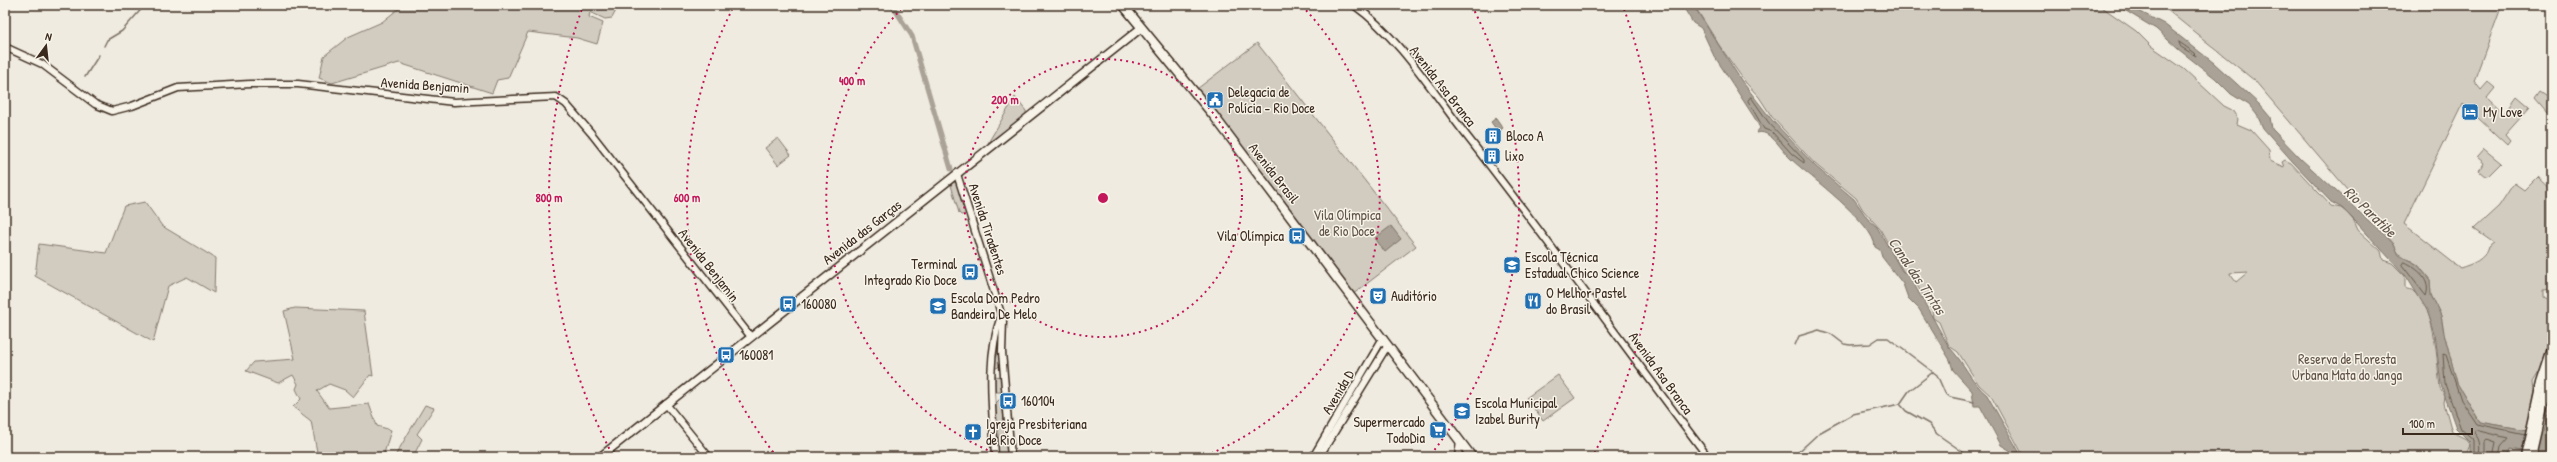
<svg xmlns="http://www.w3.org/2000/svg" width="2557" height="462" font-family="'Patrick Hand',sans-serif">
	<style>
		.green { fill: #d1cbc0; stroke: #867a6f; fill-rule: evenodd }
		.water { fill: #aaa296; stroke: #7e7266 }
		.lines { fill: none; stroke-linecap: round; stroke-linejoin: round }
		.shore { stroke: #675a4e; stroke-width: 1 }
		.stream { stroke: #7e7266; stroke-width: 1.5 }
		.canal { stroke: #aaa296; stroke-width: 5 }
		.tertiary-casing { stroke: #3b2a1e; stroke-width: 9 }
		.secondary-casing { stroke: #3b2a1e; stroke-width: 10 }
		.primary-casing { stroke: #3b2a1e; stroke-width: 11 }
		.tertiary { stroke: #f7f3e8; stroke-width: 6 }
		.secondary { stroke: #f7f3e8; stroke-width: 7 }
		.primary { stroke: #f7f3e8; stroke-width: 8 }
		.ring { fill: none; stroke: #c2185b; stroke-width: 2; stroke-dasharray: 2 4 }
		.labels { text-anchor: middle; stroke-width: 3; stroke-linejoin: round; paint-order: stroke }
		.street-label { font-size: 14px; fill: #3b2a1e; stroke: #f7f3e8 }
		.poi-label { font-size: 14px; fill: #3b2a1e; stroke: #f7f3e8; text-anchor: start }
		.park-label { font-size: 14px; fill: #605246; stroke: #f7f3e8 }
		.water-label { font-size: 15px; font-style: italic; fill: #625448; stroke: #f7f3e8 }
		.centre { fill: #c2185b; stroke: #f7f3e8; stroke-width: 2 }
		.ring-label { font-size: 12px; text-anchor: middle; font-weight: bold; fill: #c2185b; stroke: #f7f3e8; stroke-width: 3; stroke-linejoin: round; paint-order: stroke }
	</style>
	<rect width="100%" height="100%" fill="#efebe0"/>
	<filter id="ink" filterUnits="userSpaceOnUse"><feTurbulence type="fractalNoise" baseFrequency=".025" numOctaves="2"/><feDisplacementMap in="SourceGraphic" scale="8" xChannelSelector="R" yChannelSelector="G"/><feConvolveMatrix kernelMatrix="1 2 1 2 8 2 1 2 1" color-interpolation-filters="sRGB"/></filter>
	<g filter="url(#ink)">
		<g class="green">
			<polygon points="403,5 619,5 612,18 605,19 590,12 589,17 603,23 597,44 577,38 528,32 508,78 497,80 492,93 399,63 332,83 319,78 324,56 348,37 382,22"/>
			<path d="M1694,5H2096L2102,7L2136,31L2151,46L2184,69L2224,106L2232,110L2238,119L2237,124L2251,130L2269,150L2270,161L2284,167L2282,162L2285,160L2291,163L2331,206L2341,208L2347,213L2354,221L2358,230L2381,251L2383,260L2392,263L2405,276V288C2408,290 2411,289 2414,291C2436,309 2437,363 2440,389L2445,396L2444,403L2452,432L2466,439L2470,445L2465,457H2024L1991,396L1979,385L1958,352L1949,346L1939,322L1933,318L1932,311L1910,273L1906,274L1903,271L1880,229L1863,210L1856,198L1815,164L1772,117L1759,97L1746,83L1719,45ZM2248,272L2236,282L2230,274V273Z"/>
			<path d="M2161,5H2502L2474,81L2481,90L2488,82L2495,88L2487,98L2504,114L2517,96L2530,107L2505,135L2510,141L2507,145L2463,104L2404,224L2460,268C2472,264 2485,260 2488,247L2494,243L2474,229L2499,206L2514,183L2524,190L2537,177L2552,191V290L2543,291V297L2552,302V332L2541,369L2533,382L2534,392L2527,430L2480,422L2457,383L2444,333L2441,316L2431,295L2430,280L2418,265L2398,253L2393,243L2255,81Z"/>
			<polygon points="1257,43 1416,246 1352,295 1193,92"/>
			<polygon points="2540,91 2552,99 2552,106 2547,112 2535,98"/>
			<polygon points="1015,97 1026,111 1026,115 988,143"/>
			<polygon points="778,138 791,155 778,165 765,148"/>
			<polygon points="2484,149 2501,163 2487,177 2480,171 2484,163 2477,157"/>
			<polygon points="953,181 958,185 967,214 961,215 959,213 951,185"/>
			<polygon points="145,202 162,226 215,258 214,293 187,277 168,286 153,342 35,276 39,244 106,253 124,206"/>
			<polygon points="295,308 364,311 373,376 370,375 353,397 345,390 329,384 317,391 329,408 369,404 377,426 391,430 383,457 318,457 311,421 293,407 301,399 296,389 298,384 293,375 278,383 246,371 254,362 295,359 284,311"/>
			<polygon points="998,331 1000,365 997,368 994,367"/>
			<polygon points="1558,375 1575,398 1543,421 1526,398"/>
			<polygon points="995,376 1002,377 1002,392 994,392"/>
			<polygon points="2552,391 2552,419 2548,417"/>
			<polygon points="1002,397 1007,457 996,457 994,405"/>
			<polygon points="425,405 434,408 417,434 422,439 413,457 390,457 395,456"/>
			<polygon points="2510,449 2549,457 2507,457"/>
		</g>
		<g class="water">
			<path d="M1682,5H1693L1741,80L1772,120L1815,166L1854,199L1867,218L1877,227L1902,271L1910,277L1949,347C1964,362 1971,382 1987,395L2022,457H2012L2011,451L2001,445L1980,406H1974L1972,391L1953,370L1950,360L1919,309L1908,298L1903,284L1882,257L1880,250L1875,247C1875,224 1809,176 1791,159C1783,152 1777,140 1768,135C1764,132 1760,132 1756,133L1760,128L1754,117L1713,54L1701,28L1693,23Z"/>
			<polygon points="2116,5 2127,5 2164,24 2214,63 2260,105 2270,117 2272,129 2301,159 2393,243 2399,255 2418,265 2430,280 2431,295 2441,316 2444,333 2457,383 2480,422 2544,433 2548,417 2552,419 2552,457 2539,457 2538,454 2510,449 2507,457 2470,457 2470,442 2456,428 2441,385 2435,334 2427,310 2406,276 2355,221 2342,208 2331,202 2293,162 2263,128 2257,115 2249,105 2231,94 2215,78 2178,49 2156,29"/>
			<polygon points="1496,118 1503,128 1498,132 1491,122"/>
			<polygon points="1391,226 1401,239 1385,252 1375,238"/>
		</g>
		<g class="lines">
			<g class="shore">
				<polygon points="2179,42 2195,53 2196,56 2181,47"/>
				<polygon points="1751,97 1769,123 1804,160 1804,163 1792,154 1772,132 1764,129 1748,101"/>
				<path d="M2404,262C2418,269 2432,279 2426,296L2402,265Z"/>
				<polyline points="2474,457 2474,440 2461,429 2456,415 2445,384 2443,354 2446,355 2461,400 2477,424 2525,434"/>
				<path d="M2479,457C2480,447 2481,440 2474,433L2475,430L2508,438L2501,446L2499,457"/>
				<polyline points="2485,457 2485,441 2487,439 2496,442 2493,457"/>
			</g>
			<g class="stream">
				<polyline points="104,46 107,40 122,31 145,5"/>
				<polyline points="85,77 99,55"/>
				<polyline points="1795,345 1799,336 1819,330 1831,334 1844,344 1850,345 1870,344 1879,338 1888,338 1937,375 1945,393 1950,397 1974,402"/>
				<polyline points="1900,404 1909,391 1933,372"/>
				<polyline points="1793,457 1819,433 1853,414 1900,404 1906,411 1929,424 1937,434 1970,457"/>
			</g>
			<polyline class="canal" points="892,5 912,36 951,169"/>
			<defs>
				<g id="tertiary">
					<path d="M1354,5C1400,38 1432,91 1466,135C1549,241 1627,350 1708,457"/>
					<polyline points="5,47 42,64 95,104 112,111 132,106 178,88 250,84 298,84 454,102 556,97 566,104 591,133 751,337"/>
					<polyline points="957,174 1003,320 1002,352 1011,457"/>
					<polyline points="666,404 709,457"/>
					<path d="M995,457C993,410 985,360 1001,316"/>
					<polyline points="1313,457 1383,338"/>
					<polyline points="1319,457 1388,345"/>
					<polyline points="1458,457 1460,441"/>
				</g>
				<polyline id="secondary" points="600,457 1141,28"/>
				<g id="primary">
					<polyline points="1123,5 1214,116 1472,457"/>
					<polyline points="2525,457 2541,383 2552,350"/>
					<polyline points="2532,457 2552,369"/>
				</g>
			</defs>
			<use href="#tertiary" class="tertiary-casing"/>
			<use href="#secondary" class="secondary-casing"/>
			<use href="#primary" class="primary-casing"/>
			<use href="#tertiary" class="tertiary"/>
			<use href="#secondary" class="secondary"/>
			<use href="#primary" class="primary"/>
		</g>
	</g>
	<g class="ring">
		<circle cx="1103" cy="198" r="139"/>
		<path d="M1004 457A277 277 0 0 1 904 6M1302 6A277 277 0 0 1 1202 457"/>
		<path d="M777 457A416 416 0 0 1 734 6M1472 6A416 416 0 0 1 1429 457"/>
		<path d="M612 454A554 554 0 0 1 582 9M1624 9A554 554 0 0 1 1594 454"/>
	</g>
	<defs>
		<symbol id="civic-square" viewBox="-11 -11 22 22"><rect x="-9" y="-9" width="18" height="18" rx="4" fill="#1f6fb2" stroke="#f7f3e8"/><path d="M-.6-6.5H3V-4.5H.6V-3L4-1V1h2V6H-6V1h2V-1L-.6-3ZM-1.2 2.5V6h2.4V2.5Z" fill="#fff"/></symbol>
		<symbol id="hotel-square" viewBox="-11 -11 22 22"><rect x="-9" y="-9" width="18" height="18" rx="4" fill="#1f6fb2" stroke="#f7f3e8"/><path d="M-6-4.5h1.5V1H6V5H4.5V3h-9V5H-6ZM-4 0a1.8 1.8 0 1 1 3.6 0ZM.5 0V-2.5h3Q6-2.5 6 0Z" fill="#fff"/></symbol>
		<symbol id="building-square" viewBox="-11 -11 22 22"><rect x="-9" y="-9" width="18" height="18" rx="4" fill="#1f6fb2" stroke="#f7f3e8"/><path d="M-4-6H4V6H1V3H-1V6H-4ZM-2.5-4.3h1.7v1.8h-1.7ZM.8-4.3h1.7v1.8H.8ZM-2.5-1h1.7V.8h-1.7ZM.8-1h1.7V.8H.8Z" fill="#fff"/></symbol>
		<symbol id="bus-square" viewBox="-11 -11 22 22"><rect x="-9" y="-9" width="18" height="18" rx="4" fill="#1f6fb2" stroke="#f7f3e8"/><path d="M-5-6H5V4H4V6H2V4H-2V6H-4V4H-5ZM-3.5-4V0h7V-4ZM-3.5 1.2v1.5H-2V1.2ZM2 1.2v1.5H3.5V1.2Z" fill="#fff"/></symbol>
		<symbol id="university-square" viewBox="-11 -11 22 22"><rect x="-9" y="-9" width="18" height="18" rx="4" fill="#1f6fb2" stroke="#f7f3e8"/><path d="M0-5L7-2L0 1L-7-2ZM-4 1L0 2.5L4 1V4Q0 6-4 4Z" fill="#fff"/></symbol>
		<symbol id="theatre-square" viewBox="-11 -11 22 22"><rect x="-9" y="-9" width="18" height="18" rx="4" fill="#1f6fb2" stroke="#f7f3e8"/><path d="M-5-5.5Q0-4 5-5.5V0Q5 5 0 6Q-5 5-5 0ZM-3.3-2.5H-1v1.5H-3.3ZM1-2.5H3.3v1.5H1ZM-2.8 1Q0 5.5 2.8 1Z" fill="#fff"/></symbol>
		<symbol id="restaurant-square" viewBox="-11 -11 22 22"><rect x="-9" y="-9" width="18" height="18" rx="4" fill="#1f6fb2" stroke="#f7f3e8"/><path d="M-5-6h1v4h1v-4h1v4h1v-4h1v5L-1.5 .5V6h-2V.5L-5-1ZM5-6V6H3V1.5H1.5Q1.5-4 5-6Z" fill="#fff"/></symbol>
		<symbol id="school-square" viewBox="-11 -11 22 22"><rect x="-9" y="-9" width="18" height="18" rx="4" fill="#1f6fb2" stroke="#f7f3e8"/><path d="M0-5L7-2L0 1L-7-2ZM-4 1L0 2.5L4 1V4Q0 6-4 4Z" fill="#fff"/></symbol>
		<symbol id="supermarket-square" viewBox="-11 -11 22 22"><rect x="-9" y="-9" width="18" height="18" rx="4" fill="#1f6fb2" stroke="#f7f3e8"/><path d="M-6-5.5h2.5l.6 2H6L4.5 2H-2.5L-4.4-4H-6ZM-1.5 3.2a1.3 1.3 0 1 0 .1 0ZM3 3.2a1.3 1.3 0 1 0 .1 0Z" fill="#fff"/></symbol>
		<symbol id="church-square" viewBox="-11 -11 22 22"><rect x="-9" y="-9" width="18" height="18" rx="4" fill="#1f6fb2" stroke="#f7f3e8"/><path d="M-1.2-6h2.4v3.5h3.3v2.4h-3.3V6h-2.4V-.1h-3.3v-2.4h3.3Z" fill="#fff"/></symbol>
	</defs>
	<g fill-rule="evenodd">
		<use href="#civic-square" x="1205" y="90" width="20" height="20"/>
		<use href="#hotel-square" x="2460" y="102" width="20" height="20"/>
		<use href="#building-square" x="1483" y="126" width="20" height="20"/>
		<use href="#building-square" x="1482" y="146" width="20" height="20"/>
		<use href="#bus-square" x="1287" y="226" width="20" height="20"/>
		<use href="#university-square" x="1502" y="255" width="20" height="20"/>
		<use href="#bus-square" x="960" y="262" width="20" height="20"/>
		<use href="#theatre-square" x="1368" y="286" width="20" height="20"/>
		<use href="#restaurant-square" x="1523" y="291" width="20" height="20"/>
		<use href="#bus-square" x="778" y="294" width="20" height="20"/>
		<use href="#school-square" x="928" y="296" width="20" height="20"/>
		<use href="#bus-square" x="716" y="345" width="20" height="20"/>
		<use href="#bus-square" x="998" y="391" width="20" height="20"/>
		<use href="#school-square" x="1452" y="401" width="20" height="20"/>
		<use href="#supermarket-square" x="1428" y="420" width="20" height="20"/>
		<use href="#church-square" x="963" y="422" width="20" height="20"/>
	</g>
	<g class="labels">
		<g class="street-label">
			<text transform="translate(425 85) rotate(4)" y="5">Avenida Benjamin</text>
			<text transform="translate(1443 86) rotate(52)" y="5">Avenida Asa Branca</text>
			<text transform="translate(1274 173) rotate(52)" y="5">Avenida Brasil</text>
			<text transform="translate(988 229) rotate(72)" y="5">Avenida Tiradentes</text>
			<text transform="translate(862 232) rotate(-38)" y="5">Avenida das Garças</text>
			<text transform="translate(709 265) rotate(52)" y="5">Avenida Benjamin</text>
			<text transform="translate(1661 373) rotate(54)" y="5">Avenida Asa Branca</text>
			<text transform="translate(1338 392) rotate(-59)" y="5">Avenida D</text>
		</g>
		<g class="poi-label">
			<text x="1228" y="97">Delegacia de<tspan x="1228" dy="16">Polícia - Rio Doce</tspan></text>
			<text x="2483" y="117">My Love</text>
			<text x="1506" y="141">Bloco A</text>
			<text x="1505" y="161">lixo</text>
			<text x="1284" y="241" text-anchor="end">Vila Olímpica</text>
			<text x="1525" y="262">Escola Técnica<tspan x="1525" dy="16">Estadual Chico Science</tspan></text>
			<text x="957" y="269" text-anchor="end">Terminal<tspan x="957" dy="16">Integrado Rio Doce</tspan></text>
			<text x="1546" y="298">O Melhor Pastel<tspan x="1546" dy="16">do Brasil</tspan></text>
			<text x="1391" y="301">Auditório</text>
			<text x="951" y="303">Escola Dom Pedro<tspan x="951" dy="16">Bandeira De Melo</tspan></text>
			<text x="801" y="309">160080</text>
			<text x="739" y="360">160081</text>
			<text x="1021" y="406">160104</text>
			<text x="1475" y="408">Escola Municipal<tspan x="1475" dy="16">Izabel Burity</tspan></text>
			<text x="1425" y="427" text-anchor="end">Supermercado<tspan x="1425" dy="16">TodoDia</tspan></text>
			<text x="986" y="429">Igreja Presbiteriana<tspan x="986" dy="16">de Rio Doce</tspan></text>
		</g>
		<g class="park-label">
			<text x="1347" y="220">Vila Olímpica<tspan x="1347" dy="16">de Rio Doce</tspan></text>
			<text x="2347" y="364">Reserva de Floresta<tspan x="2347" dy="16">Urbana Mata do Janga</tspan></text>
		</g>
		<g class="water-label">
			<text transform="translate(2370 212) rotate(44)" y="5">Rio Paratibe</text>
			<text transform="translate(1917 276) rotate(56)" y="5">Canal das Tintas</text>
		</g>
	</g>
	<circle cx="1103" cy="198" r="6" class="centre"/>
	<g class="ring-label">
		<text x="852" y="85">400 m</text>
		<text x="1005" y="104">200 m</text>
		<text x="549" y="202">800 m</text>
		<text x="687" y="202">600 m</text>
	</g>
	<rect width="2557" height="462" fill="none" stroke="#f7f3e8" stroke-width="20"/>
	<rect x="10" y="10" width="2537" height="442" fill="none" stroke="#3b2a1e" stroke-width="1.5" filter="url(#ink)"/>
	<g transform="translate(46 46) rotate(15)" stroke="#f7f3e8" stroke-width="3" paint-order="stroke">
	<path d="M0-3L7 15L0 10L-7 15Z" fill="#3b2a1e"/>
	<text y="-6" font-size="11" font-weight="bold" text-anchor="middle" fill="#3b2a1e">N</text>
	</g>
	<path d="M2403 428v6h69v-6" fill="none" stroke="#3b2a1e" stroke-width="2"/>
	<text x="2409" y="428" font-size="12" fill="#3b2a1e" stroke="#f7f3e8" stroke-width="3" paint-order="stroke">100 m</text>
</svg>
